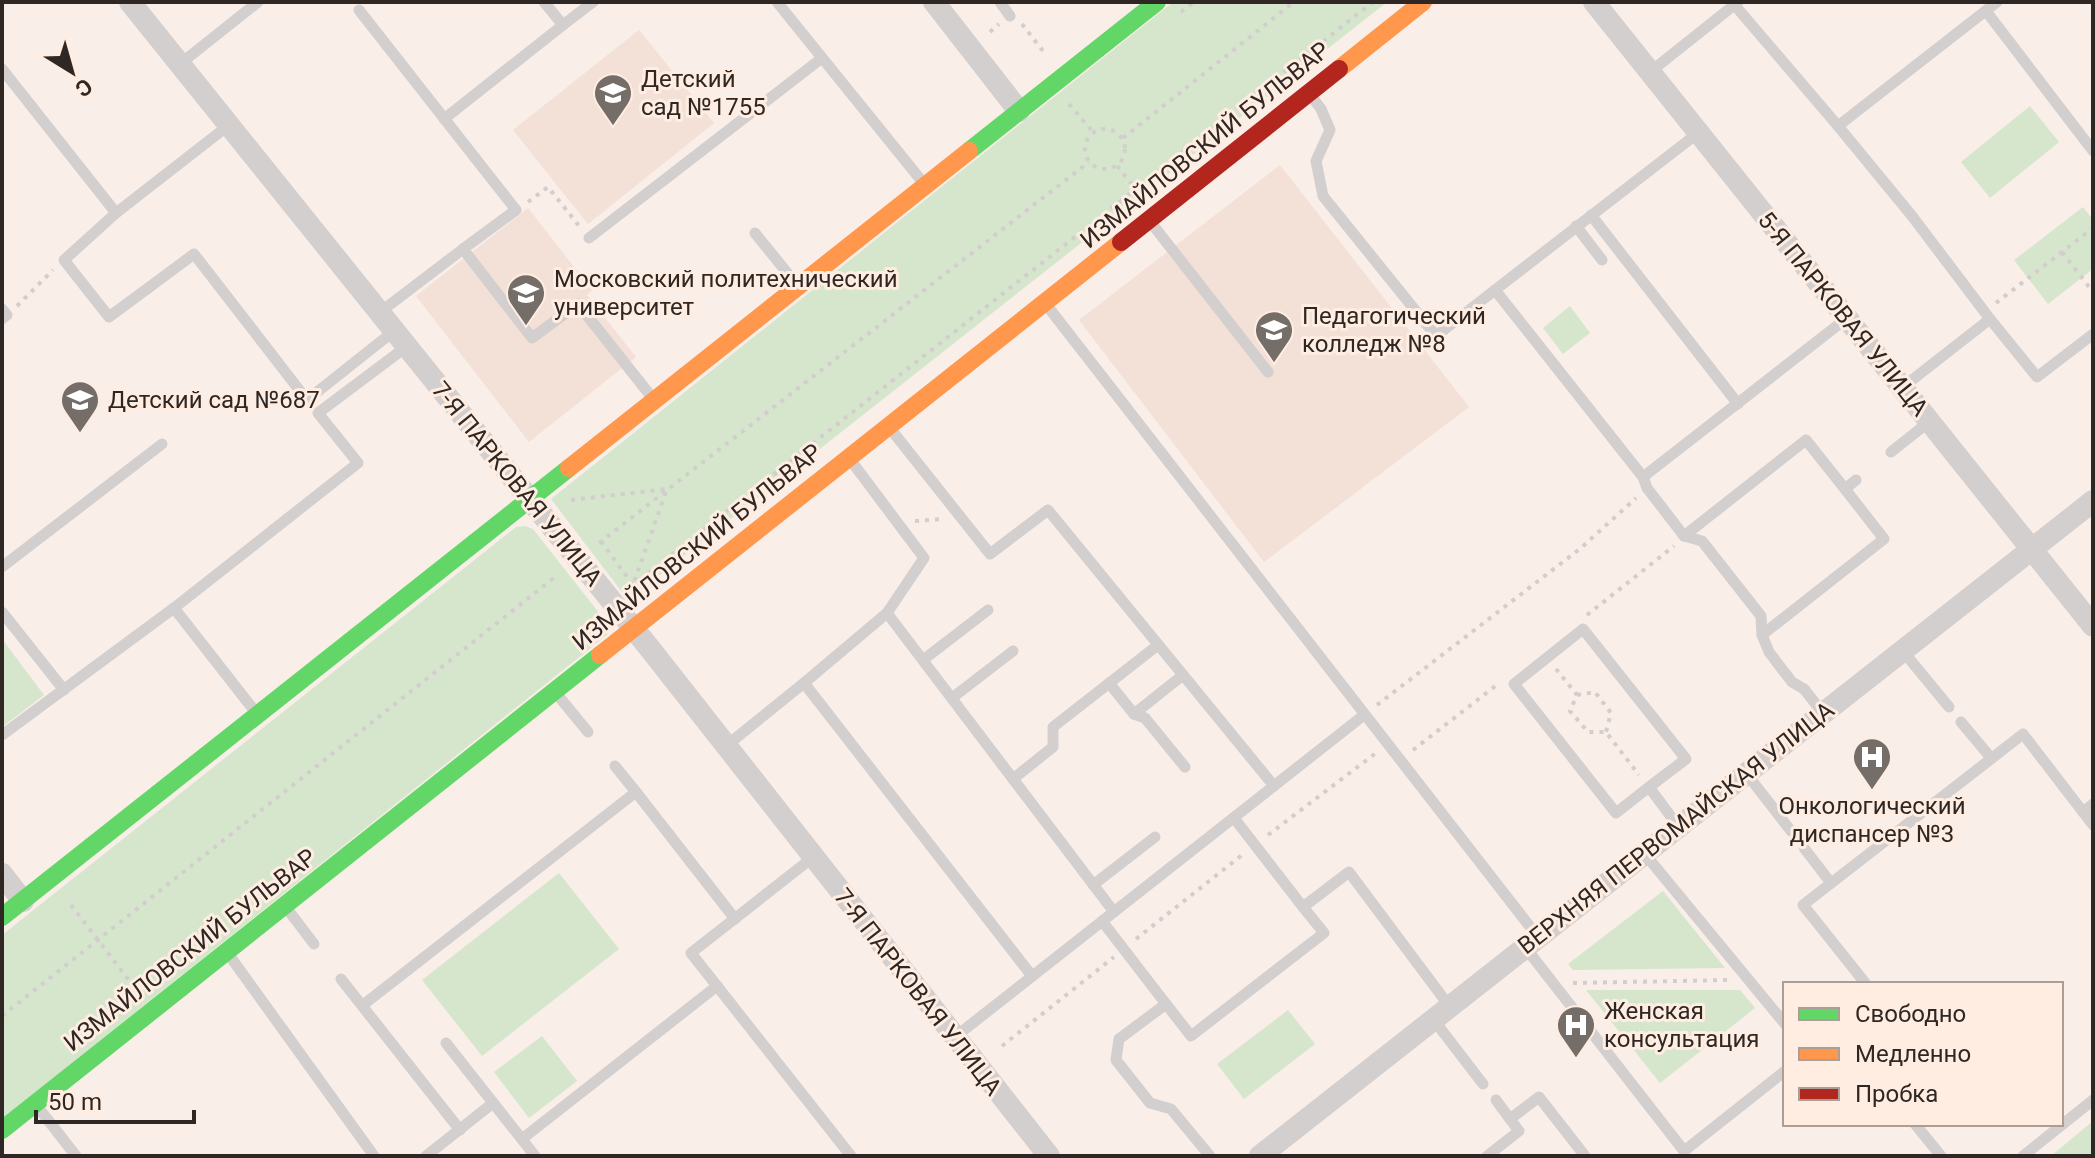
<svg xmlns="http://www.w3.org/2000/svg" width="2095" height="1158" font-family="Roboto,sans-serif">
	<style>
		.built { fill: #f3e0d7 }
		.green { fill: #d5e6cd }
		.lines { fill: none; stroke-linecap: round; stroke-linejoin: round }
		.path { stroke: #d3cecd; stroke-width: 4; stroke-dasharray: 4 6; stroke-linecap: butt }
		.lane { stroke: #d3cfcf; stroke-width: 11 }
		.street { stroke: #d3cfcf; stroke-width: 22 }
		.fast { stroke: #63d668; stroke-width: 18 }
		.slow { stroke: #ff974d; stroke-width: 18 }
		.jam { stroke: #b3261e; stroke-width: 18 }
		.labels { text-anchor: middle; stroke-width: 6; stroke-linejoin: round; paint-order: stroke }
		.poi-label { font-size: 24px; fill: #2e2723; stroke: #ffede2; text-anchor: start }
		.street-label { font-size: 24px; fill: #2e2723; stroke: #ffede2 }
	</style>
	<rect width="100%" height="100%" fill="#f9eee8"/>
	<g class="built">
		<polygon points="639,30 714,123 588,224 513,130"/>
		<polygon points="1280,165 1469,407 1264,562 1079,320"/>
		<polygon points="528,208 592,290 587,295 636,357 529,442 416,296"/>
	</g>
	<g class="green">
		<polygon points="1173,2 1387,2 628,600 551,499"/>
		<polygon points="2030,106 2059,142 1990,198 1961,162"/>
		<polygon points="2083,207 2093,220 2093,269 2048,304 2014,260"/>
		<polygon points="1570,306 1590,333 1563,354 1543,328"/>
		<polygon points="525,526 533,529 607,623 608,634 2,1119 2,935 516,527"/>
		<polygon points="2,639 44,695 2,727"/>
		<polygon points="559,873 619,949 482,1056 422,980"/>
		<polygon points="1663,891 1725,968 1573,970 1568,964"/>
		<polygon points="1586,990 1740,990 1755,1008 1660,1083"/>
		<polygon points="1288,1010 1315,1044 1244,1099 1217,1064"/>
		<polygon points="542,1036 577,1081 529,1118 494,1072"/>
		<polygon points="2093,1121 2093,1156 2051,1156"/>
	</g>
	<g class="lines">
		<g class="path">
			<polyline points="1181,12 1194,2"/>
			<polyline points="1022,24 1043,51"/>
			<polyline points="990,32 999,24"/>
			<polyline points="1069,104 1093,132"/>
			<circle cx="1105" cy="149" r="20"/>
			<polyline points="1123,138 1294,2"/>
			<polyline points="1117,166 1135,188"/>
			<polyline points="528,202 548,187 580,227"/>
			<polyline points="2062,252 2093,292"/>
			<polyline points="1996,303 2093,228"/>
			<polyline points="17,306 53,270"/>
			<polyline points="571,500 667,489 633,585"/>
			<polyline points="915,521 942,519"/>
			<polyline points="601,541 632,584"/>
			<polyline points="599,543 1089,162"/>
			<polyline points="632,586 1373,2"/>
			<polyline points="1587,615 1674,546"/>
			<polyline points="1556,669 1577,695 1570,711 1588,732 1606,732 1639,775"/>
			<polyline points="1577,695 1595,692 1611,713 1606,732"/>
			<polyline points="1377,705 1581,548 1636,498"/>
			<polyline points="1413,750 1498,684"/>
			<polyline points="1268,835 1376,753"/>
			<polyline points="71,905 138,992"/>
			<polyline points="1136,939 1242,855"/>
			<polyline points="1573,983 1729,980"/>
			<polyline points="2,1016 555,577"/>
			<polyline points="1002,1046 1114,957"/>
		</g>
		<g class="lane">
			<polyline points="544,2 563,25 593,2"/>
			<polyline points="777,2 925,185"/>
			<polyline points="1000,2 1010,16"/>
			<polyline points="1732,2 1838,126 1997,2"/>
			<polyline points="359,10 516,210 463,249"/>
			<polyline points="1986,11 2093,151"/>
			<polyline points="180,64 258,2"/>
			<polyline points="2,69 116,213"/>
			<polyline points="1650,72 1738,2"/>
			<polyline points="1309,93 1321,109 1330,130 1316,161 1323,196 1436,336 1495,290"/>
			<polyline points="444,119 563,25"/>
			<polyline points="229,125 116,213 64,260 109,317 194,254 307,400 394,331"/>
			<polyline points="1838,126 1912,216 1990,319"/>
			<polyline points="1698,133 1495,290 1643,477 1647,488 1684,536 1702,541 1761,616 1762,635 1769,652 1792,682 1804,689 1823,713"/>
			<polyline points="1591,215 1738,404"/>
			<polyline points="1149,220 1268,372"/>
			<polyline points="1576,226 1602,260"/>
			<polyline points="755,233 797,285"/>
			<polyline points="589,238 822,58"/>
			<polyline points="1045,303 1538,937"/>
			<polyline points="2,309 7,315 2,319"/>
			<polyline points="379,313 463,249 532,338 578,304 654,400"/>
			<polyline points="1903,387 1990,319 2037,377 2093,334"/>
			<polyline points="889,427 990,554 1048,510 1274,786"/>
			<polyline points="1891,452 1930,421"/>
			<polyline points="849,458 924,558 887,613"/>
			<polyline points="1643,477 1847,318"/>
			<polyline points="1684,536 1806,440 1845,489 1856,480"/>
			<polyline points="2,567 162,444"/>
			<polyline points="174,608 358,463 318,413 406,347"/>
			<polyline points="2,612 64,690"/>
			<polyline points="1762,635 1884,539 1845,489"/>
			<polyline points="1902,650 1949,707"/>
			<polyline points="923,660 988,610"/>
			<polyline points="804,683 887,613 1114,912"/>
			<polyline points="1109,683 1134,714 1145,718 1185,767"/>
			<polyline points="556,693 588,732"/>
			<polyline points="952,698 1013,651"/>
			<polyline points="1134,714 1183,675"/>
			<polyline points="1961,722 1991,758"/>
			<polyline points="2,735 174,608 257,714"/>
			<polyline points="726,746 804,683 1032,976"/>
			<polyline points="615,766 636,792"/>
			<polyline points="1746,773 1791,831"/>
			<polyline points="1013,779 1053,747 1053,727 1158,645"/>
			<polyline points="1649,787 1686,759 1583,629 1514,684 1616,813 1649,787 1678,826"/>
			<polyline points="2093,804 2083,812 2093,825"/>
			<polyline points="1234,818 1303,907"/>
			<polyline points="1804,848 1831,883"/>
			<polyline points="1644,853 1785,1024"/>
			<polyline points="812,858 691,953 851,1156"/>
			<polyline points="1093,885 1155,837"/>
			<polyline points="285,906 314,944"/>
			<polyline points="1102,921 1166,1004"/>
			<polyline points="1525,947 1684,1151 1785,1071"/>
			<polyline points="229,955 374,1156"/>
			<polyline points="341,979 460,1130"/>
			<polyline points="1866,984 1803,905 2023,734 2083,812"/>
			<polyline points="363,1005 636,792 735,919"/>
			<polyline points="1433,1019 1483,1084"/>
			<polyline points="955,1037 1364,715"/>
			<polyline points="446,1043 535,1156"/>
			<polyline points="1496,1100 1510,1119 1539,1097 1585,1156"/>
			<polyline points="37,1106 76,1156"/>
			<polyline points="1915,1124 1941,1156"/>
			<polyline points="522,1139 717,986"/>
			<polyline points="426,1156 493,1103"/>
			<polyline points="1210,1156 1171,1109 1150,1103 1116,1060 1119,1039 1166,1004 1191,1036 1324,933 1303,907 1349,872 1450,1007"/>
			<polyline points="1487,1156 1519,1131 1510,1119"/>
			<polyline points="2023,1156 2093,1100"/>
		</g>
		<g class="street">
			<polyline points="130,2 651,650 1049,1156"/>
			<polyline points="934,2 1019,111"/>
			<polyline points="1594,2 2093,626"/>
			<polyline points="2,874 23,901"/>
			<polyline points="1260,1156 2093,501"/>
		</g>
		<g class="fast">
			<polyline points="969,151 1157,2"/>
			<polyline points="2,917 569,468"/>
			<polyline points="2,1130 600,655"/>
		</g>
		<g class="slow">
			<polyline points="1339,69 1423,2"/>
			<polyline points="569,468 969,151"/>
			<polyline points="600,655 1121,242"/>
		</g>
		<polyline class="jam" points="1121,242 1339,69"/>
	</g>
	<defs>
		<symbol id="school-pin" viewBox="-11 -11 22 30"><path d="M0 17L-7.5 6A9.5 9.5 0 1 1 7.5 6Z" fill="#756d68" stroke="#ffede2"/><path d="M0-5L7-2L0 1L-7-2ZM-4 1L0 2.5L4 1V4Q0 6-4 4Z" fill="#fff"/></symbol>
		<symbol id="university-pin" viewBox="-11 -11 22 30"><path d="M0 17L-7.5 6A9.5 9.5 0 1 1 7.5 6Z" fill="#756d68" stroke="#ffede2"/><path d="M0-5L7-2L0 1L-7-2ZM-4 1L0 2.5L4 1V4Q0 6-4 4Z" fill="#fff"/></symbol>
		<symbol id="hospital-pin" viewBox="-11 -11 22 30"><path d="M0 17L-7.5 6A9.5 9.5 0 1 1 7.5 6Z" fill="#756d68" stroke="#ffede2"/><path d="M-5-5h3v3.5h4V-5h3V5h-3V1.5h-4V5h-3Z" fill="#fff"/></symbol>
	</defs>
	<g fill-rule="evenodd">
		<use href="#school-pin" x="591" y="71" width="44" height="60"/>
		<use href="#university-pin" x="504" y="271" width="44" height="60"/>
		<use href="#university-pin" x="1252" y="308" width="44" height="60"/>
		<use href="#school-pin" x="58" y="378" width="44" height="60"/>
		<use href="#hospital-pin" x="1850" y="735" width="44" height="60"/>
		<use href="#hospital-pin" x="1554" y="1003" width="44" height="60"/>
	</g>
	<g class="labels">
		<g class="poi-label">
			<text x="641" y="87">Детский<tspan x="641" dy="28">сад №1755</tspan></text>
			<text x="554" y="287">Московский политехнический<tspan x="554" dy="28">университет</tspan></text>
			<text x="1302" y="324">Педагогический<tspan x="1302" dy="28">колледж №8</tspan></text>
			<text x="108" y="408">Детский сад №687</text>
			<text x="1872" y="814" text-anchor="middle">Онкологический<tspan x="1872" dy="28">диспансер №3</tspan></text>
			<text x="1604" y="1019">Женская<tspan x="1604" dy="28">консультация</tspan></text>
		</g>
		<g class="street-label">
			<text transform="translate(1205 145) rotate(-39)" y="8">ИЗМАЙЛОВСКИЙ БУЛЬВАР</text>
			<text transform="translate(1843 314) rotate(51)" y="8">5-Я ПАРКОВАЯ УЛИЦА</text>
			<text transform="translate(517 484) rotate(51)" y="8">7-Я ПАРКОВАЯ УЛИЦА</text>
			<text transform="translate(697 547) rotate(-39)" y="8">ИЗМАЙЛОВСКИЙ БУЛЬВАР</text>
			<text transform="translate(1676 828) rotate(-38)" y="8">ВЕРХНЯЯ ПЕРВОМАЙСКАЯ УЛИЦА</text>
			<text transform="translate(190 950) rotate(-38)" y="8">ИЗМАЙЛОВСКИЙ БУЛЬВАР</text>
			<text transform="translate(918 992) rotate(52)" y="8">7-Я ПАРКОВАЯ УЛИЦА</text>
		</g>
	</g>
	<rect width="2095" height="1158" fill="none" stroke="#2e2723" stroke-width="8"/>
	<rect x="1783" y="982" width="280" height="144" fill="#ffede2" stroke="#ab9e96" stroke-width="2"/>
	<rect x="1799" y="1008" width="40" height="12" fill="#63d668" stroke="#ab9e96" stroke-width="2"/>
	<text x="1855" y="1022" font-size="24" fill="#2e2723">Свободно</text>
	<rect x="1799" y="1048" width="40" height="12" fill="#ff974d" stroke="#ab9e96" stroke-width="2"/>
	<text x="1855" y="1062" font-size="24" fill="#2e2723">Медленно</text>
	<rect x="1799" y="1088" width="40" height="12" fill="#b3261e" stroke="#ab9e96" stroke-width="2"/>
	<text x="1855" y="1102" font-size="24" fill="#2e2723">Пробка</text>
	<g transform="translate(72 72) rotate(143)" stroke="#ffede2" stroke-width="6" paint-order="stroke">
	<path d="M0-6L14 30L0 20L-14 30Z" fill="#2e2723"/>
	<text y="-12" font-size="22" font-weight="bold" text-anchor="middle" fill="#2e2723">С</text>
	</g>
	<path d="M36 1110v12h158v-12" fill="none" stroke="#2e2723" stroke-width="4"/>
	<text x="48" y="1110" font-size="24" fill="#2e2723" stroke="#ffede2" stroke-width="6" paint-order="stroke">50 m</text>
</svg>
